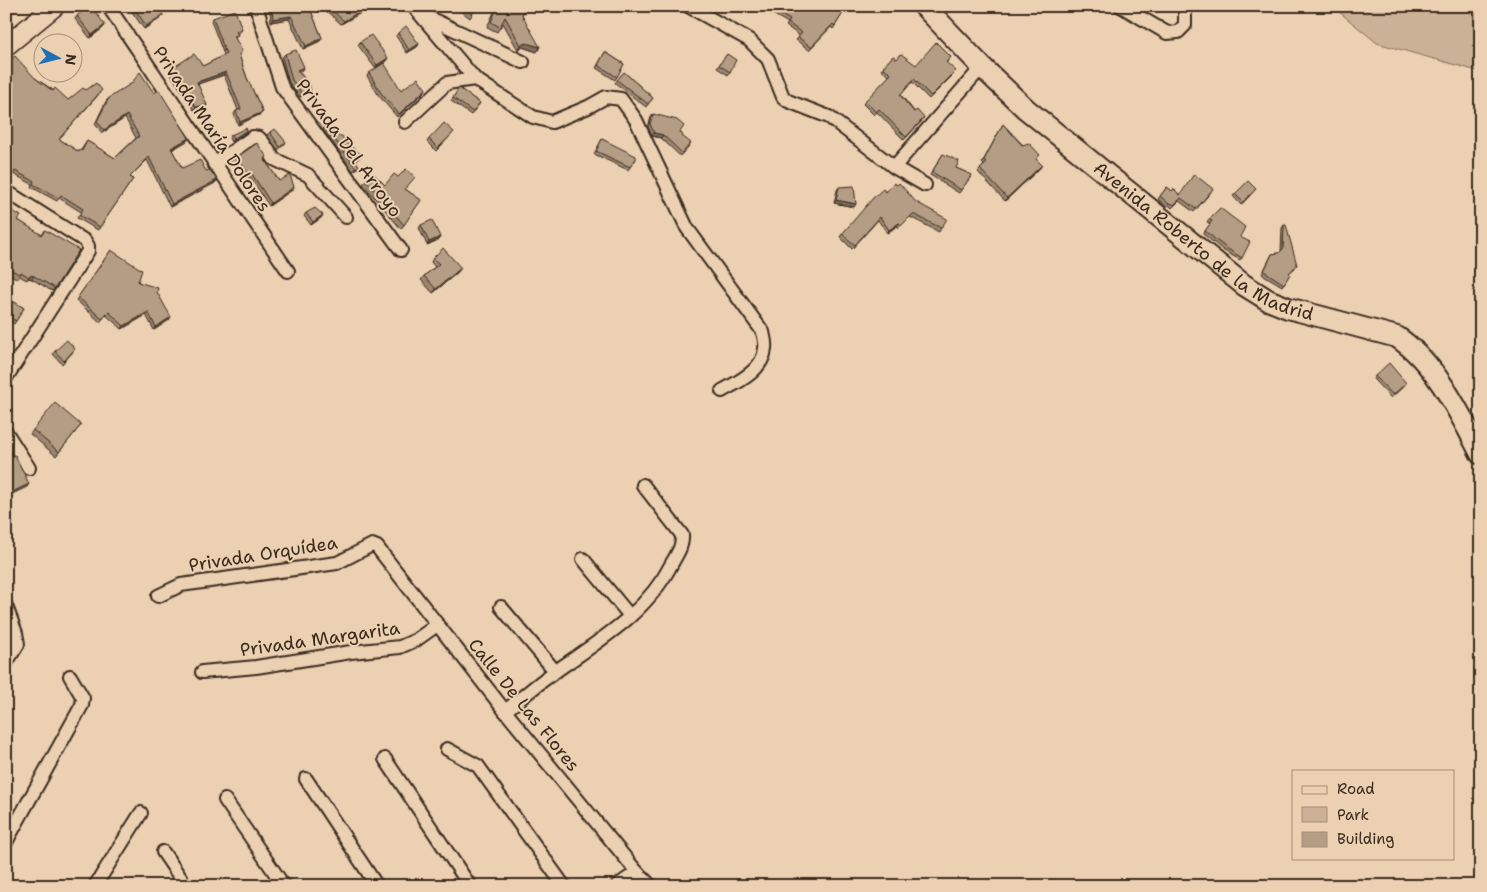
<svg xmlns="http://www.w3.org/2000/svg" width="1487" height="892" font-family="'Shantell Sans',sans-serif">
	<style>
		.green { fill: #cbb297; stroke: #836e5a }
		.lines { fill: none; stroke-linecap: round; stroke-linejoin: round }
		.street-casing { stroke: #3b2a1e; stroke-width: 16 }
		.secondary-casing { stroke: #3b2a1e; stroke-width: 22 }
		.primary-casing { stroke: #3b2a1e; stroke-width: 24 }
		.street { stroke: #ebd0b2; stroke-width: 12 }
		.secondary { stroke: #ebd0b2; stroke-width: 19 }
		.primary { stroke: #ebd0b2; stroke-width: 20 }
		.wall { fill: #9b8772; stroke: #3b2a1e }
		.shaded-wall { fill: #7e6e5c; stroke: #3b2a1e }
		.building { fill: #b49d84; stroke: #3b2a1e }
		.labels { text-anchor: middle; stroke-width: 4; stroke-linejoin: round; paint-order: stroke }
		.street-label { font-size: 18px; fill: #3b2a1e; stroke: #ebd0b2 }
	</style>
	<rect width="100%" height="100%" fill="#ebd0b2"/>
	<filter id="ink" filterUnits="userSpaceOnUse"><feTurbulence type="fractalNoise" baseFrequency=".02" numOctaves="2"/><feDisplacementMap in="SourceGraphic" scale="10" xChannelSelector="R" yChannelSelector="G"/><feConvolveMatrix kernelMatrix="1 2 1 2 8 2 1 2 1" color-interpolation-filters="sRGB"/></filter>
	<g filter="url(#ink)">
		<polygon class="green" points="1351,6 1481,6 1481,72 1377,43 1338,11"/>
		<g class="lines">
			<defs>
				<g id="street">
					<polyline points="108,6 288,271"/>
					<polyline points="256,6 282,87 401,250"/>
					<path d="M413,6L475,79L533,117L552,122L588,107L606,97L621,99L636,120L687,228L763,332C764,337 766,343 765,348C764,370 738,382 722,391"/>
					<polyline points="688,6 749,40 768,59 783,97 788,101 829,117 894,167 925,185"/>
					<polyline points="1121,6 1167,33 1178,32 1185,25 1185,12 1183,6"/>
					<polyline points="423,15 523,62"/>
					<polyline points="405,122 447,83 475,79"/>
					<polyline points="214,164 253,137 259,138 263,142 274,159 308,175 346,217"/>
					<polyline points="894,167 982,67"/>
					<polyline points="6,191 85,241 88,246 88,251 6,378"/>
					<polyline points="6,432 29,468"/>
					<polyline points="583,559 630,616"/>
					<polyline points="158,596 181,585 337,563 372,545 377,547 505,711 637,872 651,886"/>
					<polyline points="6,606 16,633 18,644 6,663"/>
					<polyline points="501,607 555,671"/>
					<polyline points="202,672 256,667 351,652 400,647 416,640 437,625"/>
					<path d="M505,711C522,698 538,683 556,671C600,640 647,613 672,563C677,554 683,546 682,535L643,485"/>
					<polyline points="447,749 478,766 564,886"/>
					<polyline points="385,759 470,886"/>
					<polyline points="306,779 377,886"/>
					<polyline points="225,800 284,886"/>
					<polyline points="6,842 82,705 83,698 70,676"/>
					<polyline points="163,852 186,886"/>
					<polyline points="95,886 141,813"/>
					<polyline points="617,886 637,872"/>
				</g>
				<polyline id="secondary" points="6,46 55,6"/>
				<g id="primary">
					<path id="s1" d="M924,6L982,67L1026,109L1244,285L1268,300L1288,308L1397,337C1436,363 1460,414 1481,454"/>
				</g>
			</defs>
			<use href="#street" class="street-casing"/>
			<use href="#secondary" class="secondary-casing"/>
			<use href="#primary" class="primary-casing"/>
			<use href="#street" class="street"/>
			<use href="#secondary" class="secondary"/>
			<use href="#primary" class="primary"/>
		</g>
		<g class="wall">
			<polygon points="132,6 158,6 163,15 161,18 144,29 130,9"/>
			<polygon points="266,6 309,6 322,38 320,41 303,49 289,19 271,22 270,10 266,11"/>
			<polygon points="321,6 368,6 366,10 341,24"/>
			<polygon points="454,6 477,6 470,18"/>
			<polygon points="497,6 526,6 522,15 537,52 522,47 518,50 503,23 497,32 487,27"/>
			<polygon points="759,6 844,6 846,8 833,29 831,27 809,50 796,40 800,36 786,26 788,23"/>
			<polygon points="89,7 105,25 103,28 90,38 75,19 77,16"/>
			<polygon points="213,18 242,29 240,32 237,33 238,35 235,38 239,55 247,78 263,112 261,114 238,125 234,114 236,111 238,110 224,75 198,84 205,108 194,110 169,72 171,69 203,66 224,55 211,21"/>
			<polygon points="398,33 419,44 417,47 407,53 396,36"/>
			<polygon points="360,42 386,61 375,68 358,45"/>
			<polygon points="605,52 624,64 615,80 596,68"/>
			<polygon points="285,54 301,71 299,72 310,85 309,87 308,93 300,97 289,83 282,57"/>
			<polygon points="727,54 730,72 728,75 717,68"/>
			<polygon points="893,56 897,59 916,65 951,57 946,63 954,74 929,99 912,82 901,95 922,121 904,140 877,112 874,115 863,104 889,76 881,70"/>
			<polygon points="6,63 35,78 68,100 86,90 100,93 59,139 79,152 81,150 87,141 115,158 136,138 125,118 102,133 95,124 106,101 109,98 154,93 189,138 187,141 172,150 182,168 206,171 217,180 215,183 170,207 147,160 130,177 133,179 98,230 77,218 81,212 59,198 57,201 31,187 32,184 13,174 12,176 6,172"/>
			<polygon points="624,72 653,98 646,107 615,83"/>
			<polygon points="369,73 401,90 426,89 424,92 397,117 379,96 367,76"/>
			<polygon points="459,88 480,103 471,115 451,101"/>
			<polygon points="653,114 680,132 682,136 689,146 680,156 661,138 652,136 648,127 651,117"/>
			<polygon points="1003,124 1036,159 1040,168 1005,201 978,172 984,165 982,163"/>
			<polygon points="325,126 338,136 356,162 359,166 357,169 353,171 323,129"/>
			<polygon points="247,130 245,133 231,142 229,138 231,135"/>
			<polygon points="270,132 286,142 284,145 278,150 267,135"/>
			<polygon points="454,132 436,151 427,142 429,139"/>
			<polygon points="602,139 636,159 628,170 594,154"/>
			<polygon points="943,154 956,168 972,175 959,193 930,175"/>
			<polygon points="237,157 265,160 279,181 294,187 292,190 269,206 250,177 248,179 235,160"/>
			<polygon points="366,180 385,185 405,189 421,200 401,229 363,184"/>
			<polygon points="839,187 854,207 834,203 837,190"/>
			<polygon points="1167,187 1172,191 1180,195 1211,192 1194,212 1179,201 1172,208 1169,205 1167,207 1158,199"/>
			<polygon points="1256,189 1241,205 1233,196 1235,194"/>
			<polygon points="886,192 941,228 939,232 910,217 899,228 897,226 887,233 878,220 852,249 840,237 842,234"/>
			<polygon points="6,208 18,220 41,235 79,250 52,291 32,279 28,278 27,280 19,276 17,279 6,271"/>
			<polygon points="306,213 323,215 321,218 311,225 304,216"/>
			<polygon points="1209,219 1240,237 1242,258 1240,260 1224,251 1203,234 1210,224 1207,222"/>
			<polygon points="421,225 440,237 438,240 427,245 419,228"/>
			<polygon points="1284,225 1295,268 1289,273 1290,274 1282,286 1262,274 1272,254 1279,253 1281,251 1282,228"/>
			<polygon points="111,250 138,282 157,292 169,320 154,330 146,315 122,329 106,315 100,322 76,300"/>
			<polygon points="433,258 458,272 433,293 421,280 424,276 435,267 431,262"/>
			<polygon points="6,297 24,308 14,324 6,319"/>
			<polygon points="55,351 73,352 62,364 53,354"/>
			<polygon points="1375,376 1406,383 1404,386 1391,398 1373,379"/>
			<polygon points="81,425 56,456 30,434 33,430"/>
		</g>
		<g class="shaded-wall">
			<polygon points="368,6 366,10 341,24 344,21"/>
			<polygon points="268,7 272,7 270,10 266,11"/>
			<polygon points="163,15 161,18 144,29 146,26"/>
			<polygon points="291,16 289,19 271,22 273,19"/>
			<polygon points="105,25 103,28 90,38 92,35"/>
			<polygon points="322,38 320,41 303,49 306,46"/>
			<polygon points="526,43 540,47 537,52 522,47 518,50 521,45"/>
			<polygon points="419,44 417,47 407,53 409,50"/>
			<polygon points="388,58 386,61 375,68 377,65"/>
			<polygon points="304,67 301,71 294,74 297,70"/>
			<polygon points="226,72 224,75 195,85 197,82"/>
			<polygon points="426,89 424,92 397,117 399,114"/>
			<polygon points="311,90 308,93 300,97 302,94"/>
			<polygon points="207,105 205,108 194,110 196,107"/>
			<polygon points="263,112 261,114 238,125 240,122"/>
			<polygon points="127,115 125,118 102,133 104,130"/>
			<polygon points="247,130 245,133 231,142 233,139"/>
			<polygon points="654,133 663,135 661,138 652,136"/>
			<polygon points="189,138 187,141 169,151 171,148"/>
			<polygon points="1042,165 1040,168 1005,201 1007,198"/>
			<polygon points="217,180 215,183 170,207 172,204"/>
			<polygon points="294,187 292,190 269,206 271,203"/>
			<polygon points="836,200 856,204 854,207 834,203"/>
			<polygon points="323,215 321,218 311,225 313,222"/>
			<polygon points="899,223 897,226 887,233 889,230"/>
			<polygon points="440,237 438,240 427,245 429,242"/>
			<polygon points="461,268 458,272 433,293 436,289"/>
			<polygon points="30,275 34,276 32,279 28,278"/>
			<polygon points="148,312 146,315 122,329 124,326"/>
			<polygon points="171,317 169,320 154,330 156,327"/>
			<polygon points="29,484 27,487 6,497 8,494"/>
		</g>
		<g class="building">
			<polygon points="88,6 89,7 91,6 105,25 92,35 77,16"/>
			<polygon points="133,6 158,6 163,15 146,26"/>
			<polygon points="268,6 309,6 322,38 306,46 291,16 273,19 272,7 268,7"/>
			<polygon points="327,6 368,6 344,21"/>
			<polygon points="461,6 477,6 472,14"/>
			<polygon points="498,6 526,6 522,15 540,47 526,43 521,45 505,17 500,27 491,22"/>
			<polygon points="766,6 844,6 846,8 835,26 833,24 811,47 798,37 802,33 788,23 790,20"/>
			<polygon points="235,10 242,29 236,31 238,35 234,36 242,51 239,55 247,78 263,112 240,122 236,111 241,109 226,72 197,82 207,105 196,107 171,69 194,54 203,66 226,54 213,18"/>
			<polygon points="406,26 419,44 409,50 398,33"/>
			<polygon points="371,35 388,58 377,65 360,42"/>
			<polygon points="936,42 951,57 946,62 956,71 931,96 914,79 900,95 914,112 917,110 924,118 906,137 879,109 876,112 865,101 891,74 883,67 893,56 897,59 901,54 916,65"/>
			<polygon points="296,50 304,67 297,70 310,85 309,86 311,90 302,94 292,80 285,54"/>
			<polygon points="605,52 624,64 617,77 598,65"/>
			<polygon points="727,54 736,60 730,72 719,65"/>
			<polygon points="15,56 35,78 53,91 55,88 68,100 83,88 86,90 96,83 102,90 59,139 79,152 80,150 82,151 87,141 115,158 139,136 127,115 104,130 97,121 109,98 132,83 140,72 154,93 159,90 189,138 171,148 182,168 200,160 206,171 210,170 217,180 172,204 149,157 130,177 133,179 100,227 79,215 83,209 61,195 59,198 33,184 34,181 15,171 14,173 6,168 6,63"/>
			<polygon points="384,63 401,90 418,78 426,89 399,114 381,93 369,73"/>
			<polygon points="624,72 653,98 648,104 617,80"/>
			<polygon points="459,88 480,103 473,112 453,98"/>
			<polygon points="653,114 677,120 684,126 680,132 683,135 682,136 691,143 682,153 663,135 654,133 650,124"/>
			<polygon points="444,123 454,132 438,148 429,139"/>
			<polygon points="1003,124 1022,145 1029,143 1040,155 1036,159 1042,165 1007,198 980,169 987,163 984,160"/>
			<polygon points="325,126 338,136 342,136 346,143 362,155 356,161 359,166 356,168"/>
			<polygon points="246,128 247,130 233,139 231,135"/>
			<polygon points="274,129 276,130 286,142 280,147 270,132"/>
			<polygon points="602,139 636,156 636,159 630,167 596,151"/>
			<polygon points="257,143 267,157 264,159 279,181 290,175 294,187 271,203 252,174 250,176 237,157"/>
			<polygon points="943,154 959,161 956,168 972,175 961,190 932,172"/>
			<polygon points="406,169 415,177 405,189 421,200 404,225 366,180 373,173 385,185 394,174 398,177"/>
			<polygon points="1194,174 1213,189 1196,209 1181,198 1174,205 1171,203 1169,204 1160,196 1167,187 1172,191 1174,189 1180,195"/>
			<polygon points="1248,181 1256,189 1243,202 1235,194"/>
			<polygon points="894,183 897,185 899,183 916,202 947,219 941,228 913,214 902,225 899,223 889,230 880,217 855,245 842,234 873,198 883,189 886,192"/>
			<polygon points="854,186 856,204 836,200 839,187"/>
			<polygon points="6,208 7,208 21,216 18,220 42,235 45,230 79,250 55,288 34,276 30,275 29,277 21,272 20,275 6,266"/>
			<polygon points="315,208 323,215 313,222 306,213"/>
			<polygon points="1220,208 1245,227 1240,237 1250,242 1242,258 1226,248 1205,231 1212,221 1209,219"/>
			<polygon points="432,220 440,237 429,242 421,225"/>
			<polygon points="1284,225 1286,225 1297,265 1289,273 1290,274 1284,284 1264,271 1272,254 1279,253 1283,249"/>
			<polygon points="443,248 461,268 436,289 424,276 439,264 433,258"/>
			<polygon points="111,250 142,270 138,282 158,288 157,292 171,317 156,327 148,312 124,326 109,312 102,319 78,297"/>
			<polygon points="6,297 24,308 16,321 6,315"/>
			<polygon points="67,340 75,349 64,361 55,351"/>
			<polygon points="1389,363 1406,383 1393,395 1375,376"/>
			<polygon points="55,403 81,425 59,452 33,430"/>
			<polygon points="15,455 29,484 8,494 6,491 6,461"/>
		</g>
	</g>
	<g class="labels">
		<g class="street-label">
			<text transform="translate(212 129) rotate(56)" y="6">Privada María Dolores</text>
			<text transform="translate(349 148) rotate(54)" y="6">Privada Del Arroyo</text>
			<text dy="6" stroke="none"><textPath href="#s1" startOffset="368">Avenida Roberto de la Madrid</textPath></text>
			<text transform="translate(263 554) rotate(-9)" y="6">Privada Orquídea</text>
			<text transform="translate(320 639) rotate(-8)" y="6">Privada Margarita</text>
			<text transform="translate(524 705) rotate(51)" y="6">Calle De Las Flores</text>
		</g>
	</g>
	<rect width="1487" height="892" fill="none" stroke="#ebd0b2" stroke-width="25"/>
	<rect x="12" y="12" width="1462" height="867" fill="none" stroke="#3b2a1e" stroke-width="2" filter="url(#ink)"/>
	<rect x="1292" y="770" width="162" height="90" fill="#ebd0b2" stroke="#a58e77"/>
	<rect x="1302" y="786" width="25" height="8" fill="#ebd0b2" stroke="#a58e77"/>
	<text x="1337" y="794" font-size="15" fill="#3b2a1e">Road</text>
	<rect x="1302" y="807" width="25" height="15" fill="#cbb297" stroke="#a58e77"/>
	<text x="1337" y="820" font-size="15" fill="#3b2a1e">Park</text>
	<rect x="1302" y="832" width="25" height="15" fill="#b49d84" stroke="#a58e77"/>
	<text x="1337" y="844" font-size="15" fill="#3b2a1e">Building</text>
	<g transform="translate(58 58) rotate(97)"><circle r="24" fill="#ebd0b2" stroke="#a58e77"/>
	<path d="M0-4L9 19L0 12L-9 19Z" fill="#1f6fb2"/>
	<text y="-8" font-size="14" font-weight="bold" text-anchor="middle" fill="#3b2a1e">N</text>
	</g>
</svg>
